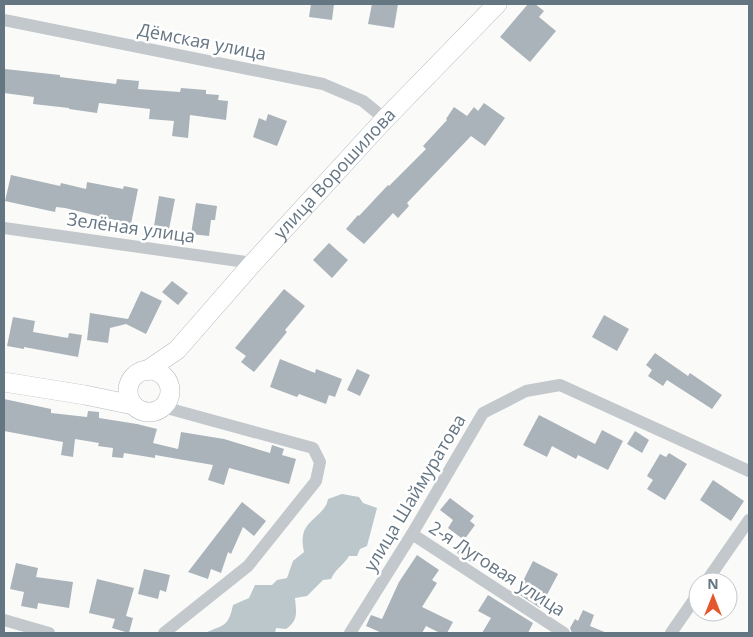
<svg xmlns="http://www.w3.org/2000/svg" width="753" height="637" font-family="'Open Sans',sans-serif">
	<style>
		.water { fill: #bbc7cb }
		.building { fill: #aab3b9 }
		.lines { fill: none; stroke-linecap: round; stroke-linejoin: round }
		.secondary-casing { stroke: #b3babf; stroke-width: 20 }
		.street { stroke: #c3c8cc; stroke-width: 12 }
		.secondary { stroke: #fff; stroke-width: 19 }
		.labels { text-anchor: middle; stroke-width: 5; stroke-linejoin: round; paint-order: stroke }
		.street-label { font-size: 18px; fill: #657683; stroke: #fff }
	</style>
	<rect width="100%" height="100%" fill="#fafaf8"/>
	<path class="water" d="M342,494L359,497L363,503L377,508L367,546L360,549L357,556H349C343,566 336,568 331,579L323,580L307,596L295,598C296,612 299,620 286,629L276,628L275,633H205C224,624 228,628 233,605L249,598L255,585H272L277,580L287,578L293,561L304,552C303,547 302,541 303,536C305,520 326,514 328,499Z"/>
	<g class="building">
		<polygon points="311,4 334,4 332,20 309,17"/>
		<polygon points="372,4 398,4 394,28 368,24"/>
		<polygon points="528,4 535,4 544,11 539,17 556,31 530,62 500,37"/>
		<polygon points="5,69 60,75 60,77 116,84 117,79 139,81 138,89 180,92 181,88 206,90 206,94 219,95 218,100 228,101 226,120 190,115 188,138 172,136 174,121 149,119 150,109 99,103 97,113 69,109 69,108 33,104 34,97 4,93"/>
		<polygon points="484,103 505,118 485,146 471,136 407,203 409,206 398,218 393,213 364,244 346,229 358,215 359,216 388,185 389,186 426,149 423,146 447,120 446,119 454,107 467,116 474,107 478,111"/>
		<polygon points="268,114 287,121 277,146 253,137 259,118 266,121"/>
		<polygon points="11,175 60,186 61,183 86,189 87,182 123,189 124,186 138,189 131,224 65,208 56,207 55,212 5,201"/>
		<polygon points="159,196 175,199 169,229 154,226"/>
		<polygon points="196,203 217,206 215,220 211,220 209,236 191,234"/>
		<polygon points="329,243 348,260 332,278 313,260"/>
		<polygon points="172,281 188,293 178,305 162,292"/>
		<polygon points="284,289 305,306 285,330 287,332 254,372 241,362 246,356 235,348"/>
		<polygon points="141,291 162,301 146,334 126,324 110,328 108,343 87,340 90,313 128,319"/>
		<polygon points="604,315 629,329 617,351 592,337"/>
		<polygon points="13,317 35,321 33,332 68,338 69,333 82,335 78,357 24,347 24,349 7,346"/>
		<polygon points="655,353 688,376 690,373 722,395 712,409 667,380 663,386 648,376 652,370 646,365"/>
		<polygon points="280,359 315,373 316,369 342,379 335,397 329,395 326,404 299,394 297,397 270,387"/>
		<polygon points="357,369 370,375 360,396 347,390"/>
		<polygon points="4,399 51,409 51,413 87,417 88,411 99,412 99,418 137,424 157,429 153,443 178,449 181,432 224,439 270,453 272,445 284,449 282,455 296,459 289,484 229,468 224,485 208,480 213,465 155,455 155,458 124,453 123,458 112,457 113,448 98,446 99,443 75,439 73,457 61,455 63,442 4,431"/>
		<polygon points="539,415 595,444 602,430 623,441 608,470 578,455 576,459 552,446 547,457 523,445"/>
		<polygon points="635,431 649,440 642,453 627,444"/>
		<polygon points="669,453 687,464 665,500 647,489 653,480 647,476 660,454 666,457"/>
		<polygon points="713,480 744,501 731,521 700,500"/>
		<polygon points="450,498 474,516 470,521 475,525 464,540 448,528 453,520 440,510"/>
		<polygon points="242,502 266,521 254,536 243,527 231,554 228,552 221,573 211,569 208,579 188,572"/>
		<polygon points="462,544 480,554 474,564 457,553"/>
		<polygon points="417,555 439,570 432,580 437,583 422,607 453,622 447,633 440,633 426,626 422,633 382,633 366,626 371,615 382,619 399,582"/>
		<polygon points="533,561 558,574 540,608 517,593"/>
		<polygon points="16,563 38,568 36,577 73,582 69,608 38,603 37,609 21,606 24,592 10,589"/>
		<polygon points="144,569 170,575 166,592 160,590 158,599 138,594"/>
		<polygon points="97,579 134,588 126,616 133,618 129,633 112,628 115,619 89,613"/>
		<polygon points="488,595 533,623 528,633 482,633 491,618 478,611"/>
		<polygon points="583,610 594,615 590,626 607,633 572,633 570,628 575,619 578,621"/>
	</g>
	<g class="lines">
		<defs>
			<g id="secondary">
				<circle cx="149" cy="391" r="21"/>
				<path id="s1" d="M146,371L177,350L253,263L385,119L497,4"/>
				<polyline points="4,382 85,395 133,405"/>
			</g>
		</defs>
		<use href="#secondary" class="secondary-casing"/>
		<g class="street">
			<polyline points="4,20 323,84 363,101 385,119"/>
			<polyline points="4,228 253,263"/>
			<polyline points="163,407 313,448 320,462 316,481 248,566 164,633"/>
			<polyline points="412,534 564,633"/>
			<polyline points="706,582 749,520"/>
			<polyline points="4,620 49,633"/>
			<polyline points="350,633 412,534 483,413 526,391 560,385 749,471"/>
			<polyline points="671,633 698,594"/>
		</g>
		<use href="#secondary" class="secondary"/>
	</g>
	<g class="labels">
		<g class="street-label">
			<text transform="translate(202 42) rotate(11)" y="6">Дёмская улица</text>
			<text dy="6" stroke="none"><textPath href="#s1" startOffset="274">улица Ворошилова</textPath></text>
			<text transform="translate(131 228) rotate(8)" y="6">Зелёная улица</text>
			<text transform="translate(415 493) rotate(-59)" y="6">улица Шаймуратова</text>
			<text transform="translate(497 569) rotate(33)" y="6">2-я Луговая улица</text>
		</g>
	</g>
	<rect width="753" height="637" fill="none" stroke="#657683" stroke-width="10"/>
	<g transform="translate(713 597)"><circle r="24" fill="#ffffff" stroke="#c1c8cd"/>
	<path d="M0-4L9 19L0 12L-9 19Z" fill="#e4572e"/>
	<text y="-8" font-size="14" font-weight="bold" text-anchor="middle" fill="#657683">N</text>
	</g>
</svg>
